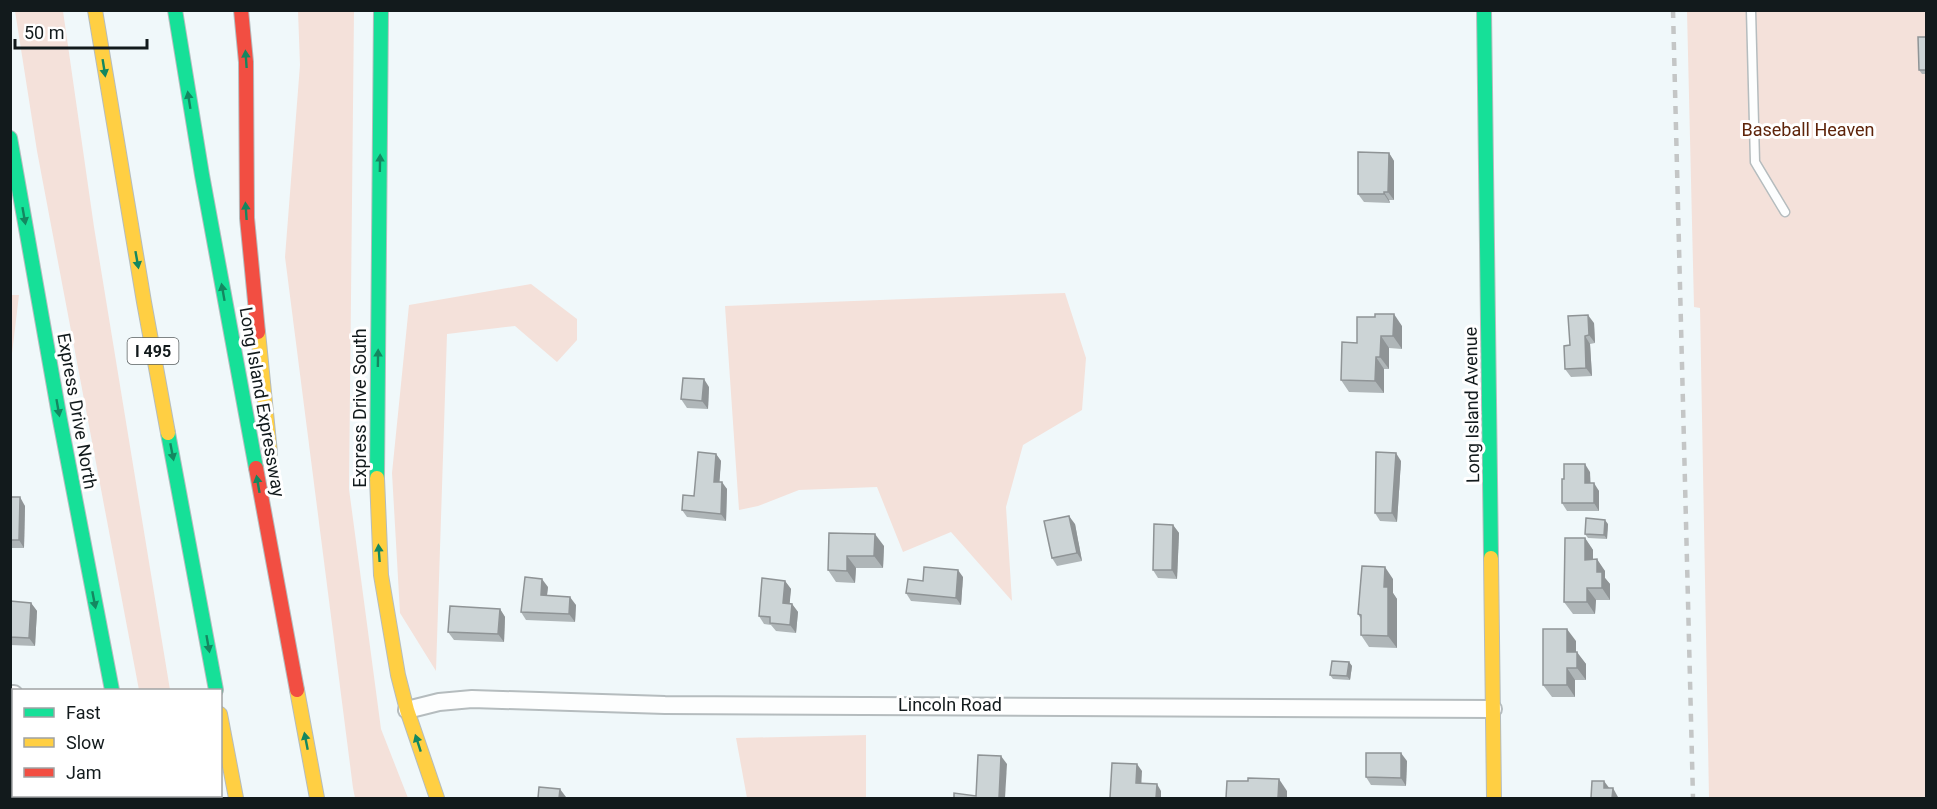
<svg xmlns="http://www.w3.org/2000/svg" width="1937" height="809" font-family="Roboto,sans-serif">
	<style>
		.green { fill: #f4e1da }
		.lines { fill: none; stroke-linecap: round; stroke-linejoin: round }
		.lane-casing { stroke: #b5bcbe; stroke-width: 11 }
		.street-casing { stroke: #b5bcbe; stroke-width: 20 }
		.fast-casing { stroke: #b5bcbe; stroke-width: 16 }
		.slow-casing { stroke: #b5bcbe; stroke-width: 16 }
		.jam-casing { stroke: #b5bcbe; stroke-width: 16 }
		.lane { stroke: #fdfefe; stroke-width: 8 }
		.street { stroke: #fdfefe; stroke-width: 16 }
		.fast { stroke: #16e098; stroke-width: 14 }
		.slow { stroke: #ffcf43; stroke-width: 14 }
		.jam { stroke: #f24e42; stroke-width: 14 }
		.rail { stroke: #c4c6c6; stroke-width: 4.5; stroke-dasharray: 8 8; stroke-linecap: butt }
		.wall { fill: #afb6b8 }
		.shaded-wall { fill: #8f9496 }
		.building { fill: #ccd4d6; stroke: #8f9496; stroke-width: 1.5 }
		.oneway { fill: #148760 }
		.labels { text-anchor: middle; stroke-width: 6; stroke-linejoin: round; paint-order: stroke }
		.shield { fill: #fff; stroke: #595f60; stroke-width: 1.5 }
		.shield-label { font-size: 16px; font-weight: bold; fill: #121a1c }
		.park-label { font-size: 18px; fill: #5e240a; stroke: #fff }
		.street-label { font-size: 18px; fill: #121a1c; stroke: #fff }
	</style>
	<rect width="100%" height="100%" fill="#f0f8fa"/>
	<g class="green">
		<polygon points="15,11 63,11 94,227 170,690 139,690 37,151"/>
		<polygon points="298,11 354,11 349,489 381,729 408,798 355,798 353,788 285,257 300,65"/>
		<polygon points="1687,11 1926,11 1926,798 1709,798 1700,308 1694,307"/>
		<polygon points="531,284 577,319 577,340 557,362 515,326 447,334 436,671 400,613 392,473 409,305"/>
		<polygon points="1065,293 1086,358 1082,410 1023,445 1006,507 1012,601 951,532 903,552 877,487 799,490 758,506 739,510 725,306"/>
		<polygon points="11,295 19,295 11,362 10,295"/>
		<polygon points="866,735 866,798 747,798 736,738"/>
	</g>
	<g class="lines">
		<defs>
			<polyline id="lane" points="1751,10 1755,162 1785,212"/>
			<g id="street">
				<polyline points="10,694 14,694"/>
				<polyline points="407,710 439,702 472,699 665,705 1493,709"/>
			</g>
			<g id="fast">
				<polyline points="175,10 202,175 256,468"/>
				<polyline points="1484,10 1491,558"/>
				<polyline points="10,138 60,420 112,690"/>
				<polyline points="168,433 216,690"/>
				<polyline points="377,478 381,10"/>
				<polyline points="131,796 132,798"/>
			</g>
			<g id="slow">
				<polyline points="95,10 144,302 168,433"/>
				<polyline points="258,332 270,453"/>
				<polyline points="377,478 381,575 398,675 407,710 437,798"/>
				<polyline points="1491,558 1494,798"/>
				<polyline points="297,690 317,798"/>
				<polyline points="220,714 236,798"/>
			</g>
			<g id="jam">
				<polyline points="241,10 246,62 247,218 258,332"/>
				<polyline points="256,468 297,690"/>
			</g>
		</defs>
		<use href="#lane" class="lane-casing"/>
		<use href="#street" class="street-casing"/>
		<use href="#fast" class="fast-casing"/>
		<use href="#slow" class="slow-casing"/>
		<use href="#jam" class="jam-casing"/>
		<use href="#lane" class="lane"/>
		<use href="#street" class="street"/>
		<use href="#fast" class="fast"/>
		<use href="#slow" class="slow"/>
		<use href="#jam" class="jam"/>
		<polyline class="rail" points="1673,10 1693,798"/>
	</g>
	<g class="wall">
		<polygon points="1926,37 1926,74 1922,74 1919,70"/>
		<polygon points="1389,153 1394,161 1394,200 1389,200 1390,203 1364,202 1358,194"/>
		<polygon points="1594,323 1595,343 1590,344 1592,376 1571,377 1565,369 1570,345"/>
		<polygon points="1402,326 1402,349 1389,348 1389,369 1384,369 1384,393 1349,392 1341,380 1357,343"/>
		<polygon points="709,387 708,409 687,408 681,399"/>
		<polygon points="716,454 721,461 719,482 727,489 726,521 687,517 682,510 694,496"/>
		<polygon points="1401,461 1397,522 1380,521 1375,513"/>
		<polygon points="1590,472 1590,483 1599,491 1599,511 1567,511 1562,503"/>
		<polygon points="10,497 25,506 24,548 10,548"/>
		<polygon points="1075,524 1082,561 1057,566 1052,558"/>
		<polygon points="1608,524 1607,539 1588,538 1585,534"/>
		<polygon points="1173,525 1179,533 1177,579 1158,578 1153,570"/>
		<polygon points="829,533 884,546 883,568 856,568 855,583 836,582 828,570"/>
		<polygon points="1585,538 1593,550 1593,559 1605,571 1605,578 1610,584 1610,600 1596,600 1595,614 1573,614 1564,602"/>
		<polygon points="963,577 961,605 911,601 906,593 923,581"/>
		<polygon points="1393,579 1393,593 1397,599 1397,648 1369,647 1361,635 1361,619 1358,614"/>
		<polygon points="785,581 791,589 789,604 792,604 798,612 796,633 776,631 771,625 764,624 759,616"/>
		<polygon points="548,587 547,595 576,605 575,622 526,620 521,612"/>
		<polygon points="10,601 31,603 37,611 35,646 10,645"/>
		<polygon points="500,609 505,617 504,642 454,640 448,632"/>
		<polygon points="1576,641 1576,652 1586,664 1586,680 1575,680 1575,697 1552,697 1543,685"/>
		<polygon points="1349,662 1352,666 1350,680 1333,679 1330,675"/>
		<polygon points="1407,761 1406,786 1371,785 1366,777"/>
		<polygon points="40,795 74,795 75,798 41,798"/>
	</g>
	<g class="shaded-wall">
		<polygon points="1389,153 1394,161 1394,200 1388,192"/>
		<polygon points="1384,192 1389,200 1390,203 1384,194"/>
		<polygon points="1394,314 1402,326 1402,349 1393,336"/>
		<polygon points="1588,315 1594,323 1595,343 1589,335"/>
		<polygon points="1381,336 1389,348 1389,369 1380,357"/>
		<polygon points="1585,336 1590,344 1592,376 1586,368"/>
		<polygon points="1376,357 1384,369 1384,393 1375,381"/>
		<polygon points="704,379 709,387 708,409 702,401"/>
		<polygon points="10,414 12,416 11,457 10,456"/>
		<polygon points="1396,453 1401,461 1397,522 1392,513"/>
		<polygon points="716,454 721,461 719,489 714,482"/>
		<polygon points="1585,464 1590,472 1591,492 1585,483"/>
		<polygon points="722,482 727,489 726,521 721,514"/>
		<polygon points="1594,483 1599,491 1599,511 1594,503"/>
		<polygon points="20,497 25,506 24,548 19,540"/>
		<polygon points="1069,516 1075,524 1082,561 1077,553"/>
		<polygon points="1605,520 1608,524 1607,539 1604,535"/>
		<polygon points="1173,525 1179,533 1177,579 1172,570"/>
		<polygon points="875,534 884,546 883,568 874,556"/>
		<polygon points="1585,538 1593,550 1593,572 1585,560"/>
		<polygon points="847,556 856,568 855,583 847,571"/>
		<polygon points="1597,559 1605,571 1605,578 1610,584 1610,600 1602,588 1597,572"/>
		<polygon points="1385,567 1393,579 1393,593 1397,599 1397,648 1388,636 1384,587"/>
		<polygon points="958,570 963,577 961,605 956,598"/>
		<polygon points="542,579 548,587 546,603 541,595"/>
		<polygon points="785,581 791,589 789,611 783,603"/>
		<polygon points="1587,588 1596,600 1595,614 1587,602"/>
		<polygon points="570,597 576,605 575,622 569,614"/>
		<polygon points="31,603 37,611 35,646 29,638"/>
		<polygon points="792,604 798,612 796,633 790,625"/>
		<polygon points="500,609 505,617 504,642 498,634"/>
		<polygon points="1567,629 1576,641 1576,664 1567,652"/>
		<polygon points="1577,652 1586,664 1586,680 1577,668"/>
		<polygon points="1349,662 1352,666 1350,680 1347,676"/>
		<polygon points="1567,668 1575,680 1575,697 1567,685"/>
		<polygon points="1401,753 1407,761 1406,786 1401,778"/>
		<polygon points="1001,756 1007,764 1005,798 999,798"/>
		<polygon points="1137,764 1142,771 1141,790 1136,783"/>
		<polygon points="1279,779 1287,791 1287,798 1278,798"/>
		<polygon points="1604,781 1610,789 1604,788"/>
		<polygon points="1157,784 1161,791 1161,798 1156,798"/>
		<polygon points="1613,788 1618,797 1618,798 1612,798"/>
		<polygon points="560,789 566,797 566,798 559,798"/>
		<polygon points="10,790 16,798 10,798"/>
		<polygon points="66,795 70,795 72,798 66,798"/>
	</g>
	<g class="building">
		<polygon points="1918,37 1926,37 1926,70 1919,70"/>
		<polygon points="1358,152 1389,153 1388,192 1384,192 1384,194 1358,194"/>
		<polygon points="1375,314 1394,314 1393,336 1381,336 1380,357 1376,357 1375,381 1341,380 1342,342 1357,343 1357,317 1375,317"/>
		<polygon points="1588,315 1589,335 1585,336 1586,368 1565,369 1564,346 1570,345 1568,316"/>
		<polygon points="683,378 704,379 702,401 681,399"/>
		<polygon points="698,452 716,454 714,482 722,482 721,514 682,510 683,495 694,496"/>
		<polygon points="1376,452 1396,453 1392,513 1375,513"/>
		<polygon points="1564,464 1585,464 1585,483 1594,483 1594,503 1562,503 1562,479 1564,479"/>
		<polygon points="10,497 20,497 19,540 10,540"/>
		<polygon points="1069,516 1077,553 1052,558 1044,521"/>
		<polygon points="1586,518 1605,520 1604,535 1585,534"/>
		<polygon points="1154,524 1173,525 1172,570 1153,570"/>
		<polygon points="829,533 875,534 874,556 847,556 847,571 828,570"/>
		<polygon points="1565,538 1585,538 1585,560 1597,559 1597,572 1602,572 1602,588 1587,588 1587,602 1564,602"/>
		<polygon points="1362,566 1385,567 1384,587 1388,587 1388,636 1361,635 1361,615 1358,614"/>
		<polygon points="924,567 958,570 956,598 906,593 908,579 923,581"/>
		<polygon points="525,577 542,579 541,595 570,597 569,614 521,612"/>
		<polygon points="762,578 785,581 783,603 792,604 790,625 770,623 770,617 759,616"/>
		<polygon points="10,601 31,603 29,638 10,637"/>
		<polygon points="450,606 500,609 498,634 448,632"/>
		<polygon points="1543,629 1567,629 1567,652 1577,652 1577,668 1567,668 1567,685 1543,685"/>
		<polygon points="1332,661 1349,662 1347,676 1330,675"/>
		<polygon points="1366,753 1401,753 1401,778 1366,777"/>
		<polygon points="978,755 1001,756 999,798 954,798 954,793 976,796"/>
		<polygon points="1112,763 1137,764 1136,783 1157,784 1156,798 1110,798"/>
		<polygon points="1248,778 1279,779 1278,798 1226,798 1227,781 1248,781"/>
		<polygon points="1592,781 1604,781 1604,788 1613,788 1612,798 1591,798"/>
		<polygon points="539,787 560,789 559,798 538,798"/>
		<polygon points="40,795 66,795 66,798 40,797"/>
	</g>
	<defs><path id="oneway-solid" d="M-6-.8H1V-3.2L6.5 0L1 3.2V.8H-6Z" transform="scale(1.5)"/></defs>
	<g class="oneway">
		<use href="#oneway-solid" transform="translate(246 59) rotate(-94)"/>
		<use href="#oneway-solid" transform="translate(104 68) rotate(81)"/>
		<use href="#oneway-solid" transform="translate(189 100) rotate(-99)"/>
		<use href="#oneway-solid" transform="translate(380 163) rotate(-89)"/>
		<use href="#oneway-solid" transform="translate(246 211) rotate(-94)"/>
		<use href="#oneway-solid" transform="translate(24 216) rotate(80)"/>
		<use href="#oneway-solid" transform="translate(137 260) rotate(80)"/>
		<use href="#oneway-solid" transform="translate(223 292) rotate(-100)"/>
		<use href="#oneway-solid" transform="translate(378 358) rotate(-89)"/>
		<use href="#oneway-solid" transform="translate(58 408) rotate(80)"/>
		<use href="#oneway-solid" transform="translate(172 452) rotate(79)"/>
		<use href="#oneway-solid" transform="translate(258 484) rotate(-100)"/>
		<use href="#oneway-solid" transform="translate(379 553) rotate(-94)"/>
		<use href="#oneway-solid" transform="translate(94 600) rotate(79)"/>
		<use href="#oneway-solid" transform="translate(208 644) rotate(80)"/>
		<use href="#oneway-solid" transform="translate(306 741) rotate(-101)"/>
		<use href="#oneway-solid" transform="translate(418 743) rotate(-108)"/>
	</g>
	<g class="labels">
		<rect class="shield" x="127.5" y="338" width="51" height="26" rx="4.5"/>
		<g class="shield-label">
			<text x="153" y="357">I 495</text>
		</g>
		<g class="park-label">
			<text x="1808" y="136">Baseball Heaven</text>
		</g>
		<g class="street-label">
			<text transform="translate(262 402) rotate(80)" y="6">Long Island Expressway</text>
			<text transform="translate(1472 405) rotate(-91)" y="6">Long Island Avenue</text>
			<text transform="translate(360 408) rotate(-90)" y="6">Express Drive South</text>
			<text transform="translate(77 411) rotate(80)" y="6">Express Drive North</text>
			<text x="950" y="711">Lincoln Road</text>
		</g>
	</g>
	<rect width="1937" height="809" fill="none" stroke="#121a1c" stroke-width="24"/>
	<rect x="12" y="689" width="210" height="108" fill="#ffffff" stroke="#a0a3a4" stroke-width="1.5"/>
	<rect x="24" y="708" width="30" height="9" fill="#16e098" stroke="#a0a3a4" stroke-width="1.5"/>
	<text x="66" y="719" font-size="18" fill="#121a1c">Fast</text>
	<rect x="24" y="738" width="30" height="9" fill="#ffcf43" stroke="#a0a3a4" stroke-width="1.5"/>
	<text x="66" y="749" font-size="18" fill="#121a1c">Slow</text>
	<rect x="24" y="768" width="30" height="9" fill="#f24e42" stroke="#a0a3a4" stroke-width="1.5"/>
	<text x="66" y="779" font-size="18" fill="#121a1c">Jam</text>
	<path d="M15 39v9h132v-9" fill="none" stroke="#121a1c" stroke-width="3"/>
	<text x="24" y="39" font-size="18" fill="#121a1c" stroke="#ffffff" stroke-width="4.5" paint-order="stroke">50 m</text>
</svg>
